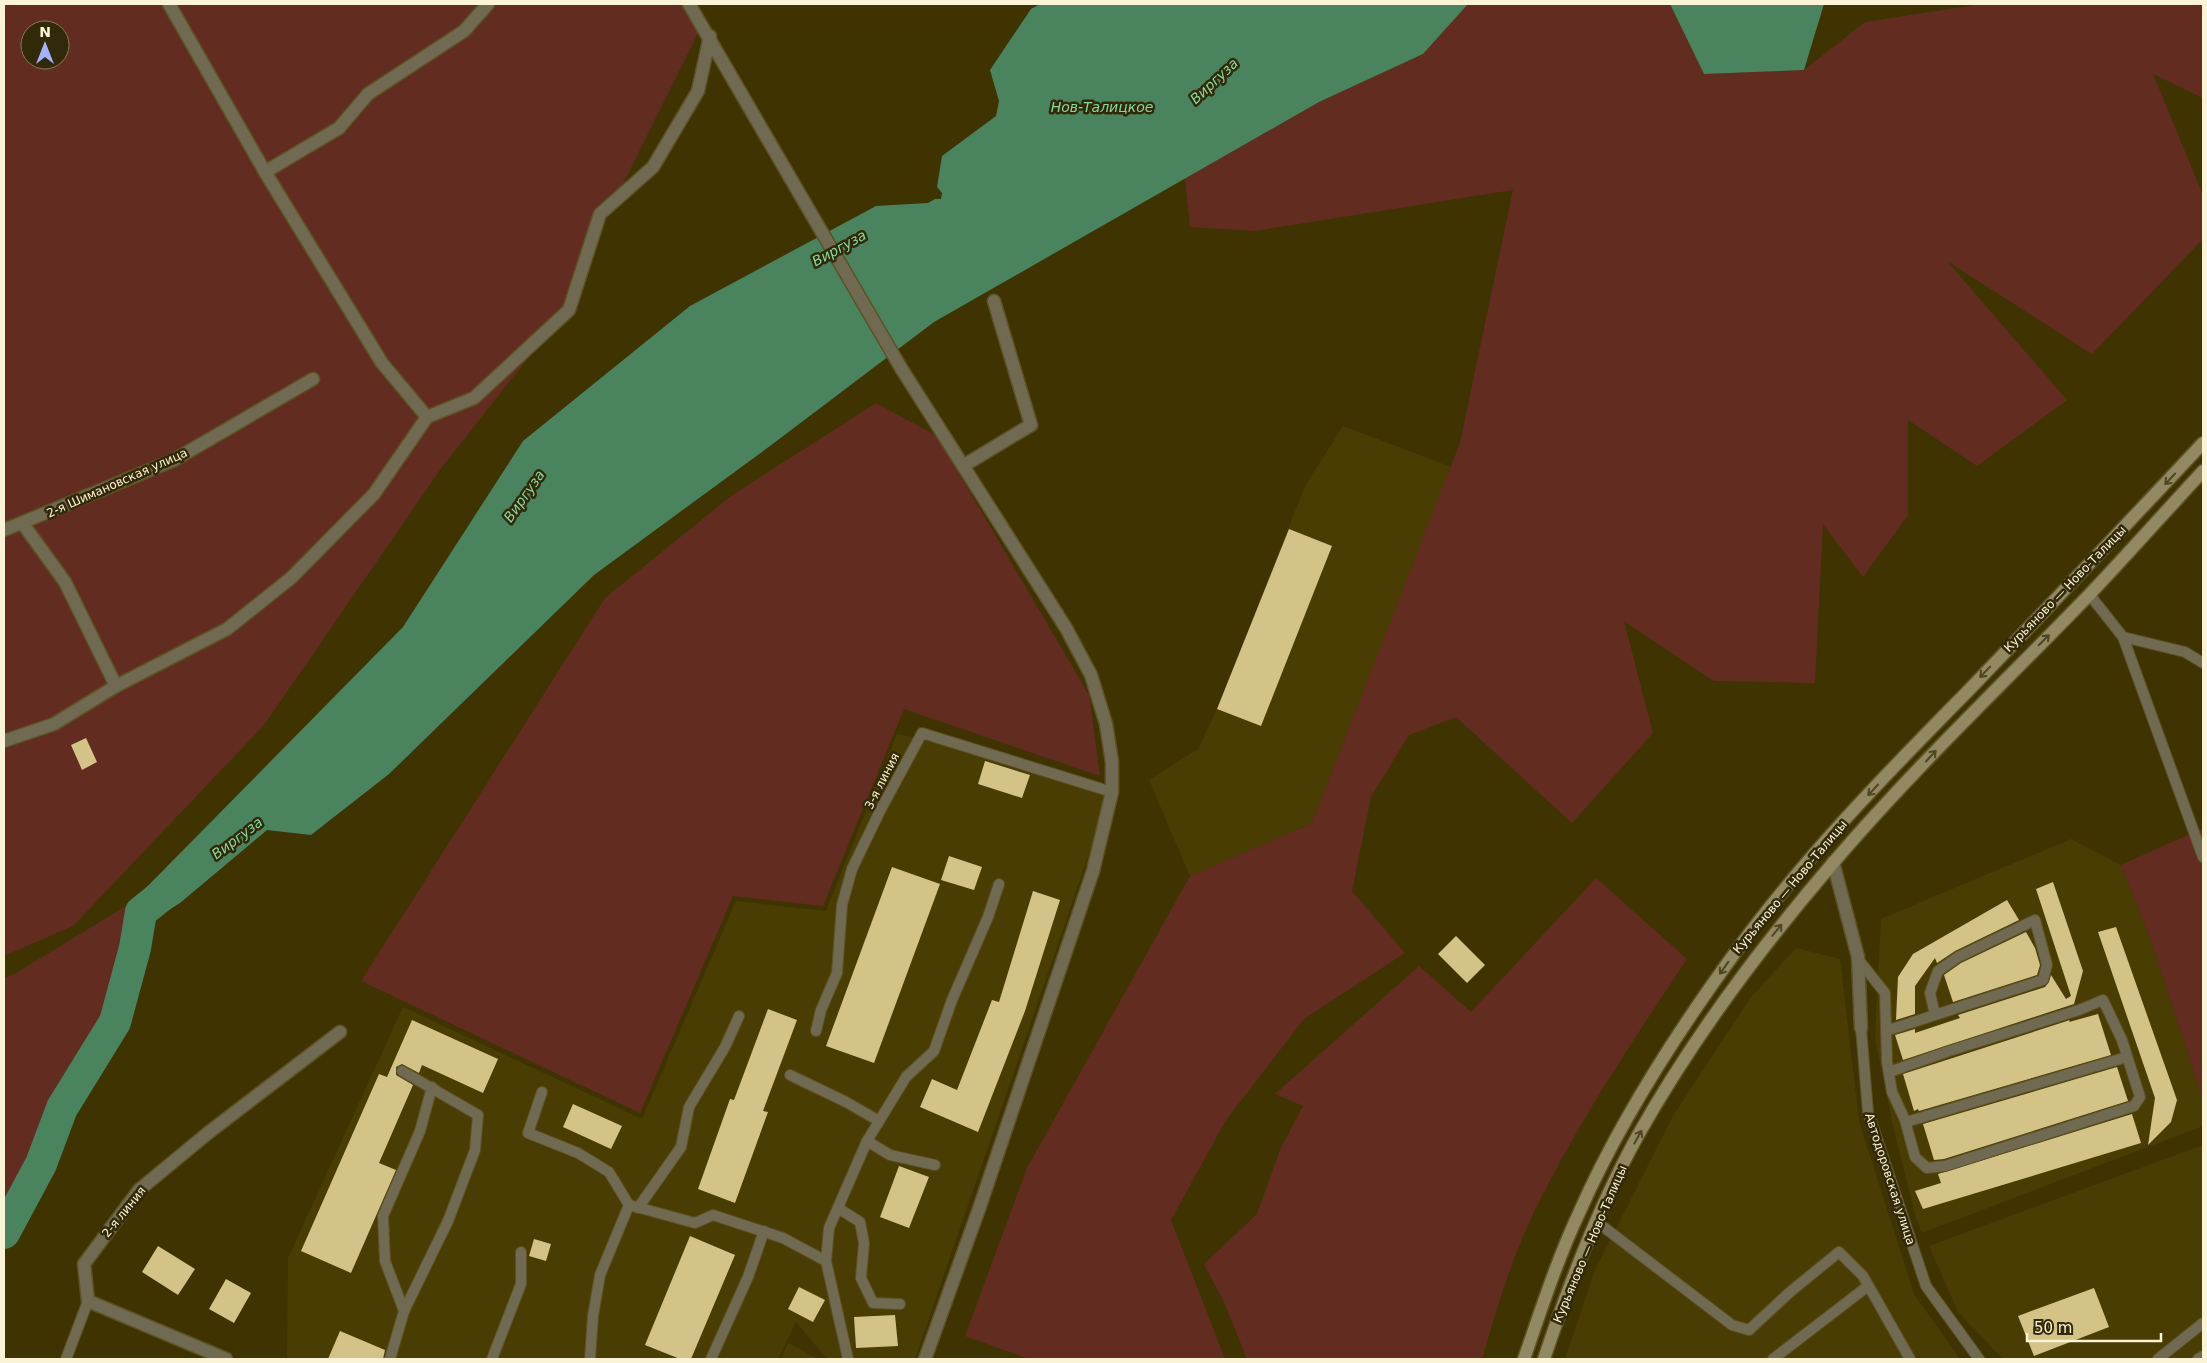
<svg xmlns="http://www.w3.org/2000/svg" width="2207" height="1363" font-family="'DejaVu Sans',sans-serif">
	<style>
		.built { fill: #4a3d04 }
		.green { fill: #622d20; fill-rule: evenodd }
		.water { fill: #4a845f }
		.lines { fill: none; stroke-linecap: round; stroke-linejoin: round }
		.river { stroke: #4a845f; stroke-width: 32 }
		.building { fill: #d4c386 }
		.lane-casing { stroke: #5d5224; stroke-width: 12 }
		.street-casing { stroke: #5d5224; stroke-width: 15 }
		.secondary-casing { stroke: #5d5224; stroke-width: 15 }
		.lane { stroke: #716a52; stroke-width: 10 }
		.street { stroke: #716a52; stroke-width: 12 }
		.secondary { stroke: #928861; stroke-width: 12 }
		.oneway { stroke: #4f4623 }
		.labels { text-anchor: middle; stroke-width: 5; stroke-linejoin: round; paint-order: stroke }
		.street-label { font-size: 12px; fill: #fbf3d5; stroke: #322909 }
		.water-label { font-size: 14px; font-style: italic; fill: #85daa3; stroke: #322909 }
	</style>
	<rect width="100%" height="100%" fill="#3f3302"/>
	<g class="built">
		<polygon points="1343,426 1451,467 1312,823 1190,876 1149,780 1198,749 1217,709 1305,486"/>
		<polygon points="897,734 939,743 1110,793 915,1359 827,1359 796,1322 778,1359 287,1359 288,1258 403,1007 642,1119 736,901 826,911"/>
		<polygon points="2071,839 2121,865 2152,943 2203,1100 2203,1126 1922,1233 1916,1218 1894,1130 1875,1039 1881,919"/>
		<polygon points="1796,948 1840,959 1859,1121 1914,1294 1960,1359 1565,1359 1595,1270 1673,1116 1751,997"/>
		<polygon points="2203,1145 2203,1359 2003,1359 1958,1312 1929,1246"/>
		<polygon points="788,1343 818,1359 781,1359"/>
	</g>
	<g class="green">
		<path d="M4,4H684L700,29L551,329L442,467L264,725L73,926L4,956ZM30,30H60V60H30Z"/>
		<polygon points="1468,4 1670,4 1704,74 1804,70 1865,22 1981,4 2203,4 2203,98 2153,74 2203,195 2203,239 2092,354 1947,261 2067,400 1977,466 1908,420 1908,515 1863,577 1823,524 1815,683 1714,681 1624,621 1653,733 1572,823 1456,717 1409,735 1371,797 1352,891 1405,953 1304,1019 1226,1120 1171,1220 1225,1359 1029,1359 965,1336 1027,1168 1190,876 1312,823 1460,443 1513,190 1255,231 1190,227 1185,178 1319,102 1423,54"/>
		<polygon points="876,403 937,436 1089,695 1100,776 904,709 823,906 733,896 640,1113 361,981 605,598 731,496"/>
		<polygon points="2203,828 2203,1100 2152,943 2121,865"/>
		<path d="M1596,878L1687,959C1634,1039 1580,1119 1537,1206C1513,1254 1497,1307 1482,1359H1247L1224,1302L1204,1264L1257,1214L1280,1150L1303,1106L1275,1094L1419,966L1471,1012Z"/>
		<polygon points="131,903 151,921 135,948 115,1022 62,1108 41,1164 4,1233 4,978 16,973"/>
	</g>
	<g class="water">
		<polygon points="1040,4 1468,4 1423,54 1319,102 934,322 770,446 594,575 389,774 311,835 267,830 180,903 151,921 131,903 403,627 523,441 690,306 876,206 928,203 935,199 941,199 942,193 937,187 942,156 996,116 999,101 990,70 1031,9"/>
		<polygon points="1670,4 1824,4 1804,70 1704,74"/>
	</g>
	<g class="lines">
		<polyline class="river" points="4,1233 41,1164 62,1108 115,1022 135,948 141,912 175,885"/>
	</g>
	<g class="building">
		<polygon points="1289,529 1332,546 1261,726 1217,709"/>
		<polygon points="86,738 97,762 82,770 71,745"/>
		<polygon points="985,761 1030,775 1022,798 978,784"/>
		<polygon points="949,856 982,867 974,890 941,880"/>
		<polygon points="892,867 940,884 874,1063 826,1046"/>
		<polygon points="2053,882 2083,971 2074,1004 1903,1060 1895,1035 1915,1029 1915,1033 1960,1018 1958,1015 2045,987 2049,982 2051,975 2066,999 2071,996 2036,889"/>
		<polygon points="1033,891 1060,900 1025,1011 978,1132 920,1107 932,1079 957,1090 992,1000 999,1002"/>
		<polygon points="2007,900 2019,920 1955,951 1937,963 1935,958 1915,986 1915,1014 1896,1020 1898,977 1913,954"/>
		<polygon points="2116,927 2177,1100 2171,1122 2148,1145 2155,1098 2098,932"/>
		<polygon points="2026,932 2035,948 2040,965 2037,975 1953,1002 1944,975 1961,963"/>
		<polygon points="1456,936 1485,965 1467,983 1438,954"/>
		<polygon points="768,1009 797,1020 763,1111 768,1112 735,1203 698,1189 730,1099 734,1100"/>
		<polygon points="2098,1014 2111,1055 1919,1111 1918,1109 1914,1111 1903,1074 2070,1020 2069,1022"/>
		<polygon points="412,1020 498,1059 483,1093 422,1065 419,1073 402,1064 396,1067 396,1075 413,1085 379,1163 396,1170 351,1273 301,1251 379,1074 387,1077"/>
		<polygon points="2117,1067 2128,1101 1944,1159 1934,1160 1923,1124"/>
		<polygon points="573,1104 622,1126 611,1149 563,1127"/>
		<polygon points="2132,1114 2141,1143 1923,1209 1915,1191 1941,1183 1938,1174"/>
		<polygon points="899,1166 929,1177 909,1228 880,1217"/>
		<polygon points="690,1236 735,1255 691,1359 680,1359 645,1345"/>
		<polygon points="534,1239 551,1244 546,1261 529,1256"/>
		<polygon points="158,1246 195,1269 178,1295 142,1272"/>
		<polygon points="226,1279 251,1293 234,1323 209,1309"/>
		<polygon points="799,1287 825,1300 813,1322 788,1309"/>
		<polygon points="2094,1288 2109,1327 2034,1356 2018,1316"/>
		<polygon points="895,1315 898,1346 856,1348 854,1317"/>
		<polygon points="340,1331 385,1350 383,1359 328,1359"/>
	</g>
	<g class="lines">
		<defs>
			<g id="lane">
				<polyline points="2089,594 2123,637 2185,652 2203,663"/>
				<polyline points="2123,637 2203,857"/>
				<polyline points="1858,959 1885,993 1887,1062 1892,1092 1905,1120 1915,1157 1927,1168 1945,1166 2134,1106 2140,1097 2122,1040 2103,1000 2079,1010 1949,1051 1889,1072"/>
				<polyline points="1861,1028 1868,1112 1926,1286 1979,1359"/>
				<polyline points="1886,1028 1892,1029 1935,1015 1930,993 1938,971 1958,957 2035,920 2047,965 2043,980 1935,1015"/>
				<polyline points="816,1031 821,1010 837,973 842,905 852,869 880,811 922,733 1112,792"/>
				<polyline points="790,1075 846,1102 879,1121"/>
				<polyline points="542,1092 528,1133 578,1153 609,1172 629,1205"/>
				<polyline points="1906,1122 2127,1057"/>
				<polyline points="867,1141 890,1155 935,1165"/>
				<polyline points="638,1208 681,1147 689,1107 725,1047 739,1016"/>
				<polyline points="838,1208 860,1222 864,1243 861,1278 873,1303 900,1304"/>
				<polyline points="1597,1222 1732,1325 1749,1330 1790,1292 1839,1252 1863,1276 1910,1359"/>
				<polyline points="404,1311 385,1261 383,1216 420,1131 432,1087"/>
				<polyline points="66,1359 88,1301"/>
				<polyline points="390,1359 404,1311 448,1221 475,1150 478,1115 402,1071"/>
				<polyline points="492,1359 521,1284 521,1252"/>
				<polyline points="590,1359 593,1316 600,1275 629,1205 695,1223 713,1215 783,1238 826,1261"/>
				<polyline points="711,1359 748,1277 764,1231"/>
				<polyline points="848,1359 826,1261 829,1228 867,1141 906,1077 934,1051 952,1000 988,917 999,884"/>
				<polyline points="1773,1359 1868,1286"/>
				<polyline points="2158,1359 2203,1323"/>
				<polyline points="2198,1359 2203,1356"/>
			</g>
			<g id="street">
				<polyline points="169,4 265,172 382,363 427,417"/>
				<polyline points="689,4 901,368 1066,628 1091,675 1106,724 1112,762 1112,792 1093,871 979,1209 925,1359"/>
				<polyline points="265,172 339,128 368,94 464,31 488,4"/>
				<polyline points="963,466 1031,425 994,301"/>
				<polyline points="23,524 65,582 116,686"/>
				<polyline points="4,530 174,460 313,379"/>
				<polyline points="4,741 54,724 116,686 227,629 291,578 374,494 427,417 474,398 569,310 600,214 653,167 698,91 710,36"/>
				<polyline points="1833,862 1858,957 1861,1028"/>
				<polyline points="226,1359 88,1301 84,1264 139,1190 208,1133 340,1032"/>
			</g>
			<g id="secondary">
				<path d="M1524,1359C1541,1310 1557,1260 1579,1213C1620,1120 1677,1032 1737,950C1805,857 1887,773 1968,691C2047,609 2125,526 2203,443"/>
				<path d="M1544,1359C1569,1284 1599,1206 1637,1137C1692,1039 1760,948 1833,863C1913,769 2003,684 2089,595C2128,554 2165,512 2203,471"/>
			</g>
		</defs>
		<use href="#lane" class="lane-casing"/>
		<use href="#street" class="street-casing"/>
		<use href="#secondary" class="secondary-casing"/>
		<use href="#lane" class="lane"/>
		<use href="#street" class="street"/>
		<use href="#secondary" class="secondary"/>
	</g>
	<defs><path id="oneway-shaft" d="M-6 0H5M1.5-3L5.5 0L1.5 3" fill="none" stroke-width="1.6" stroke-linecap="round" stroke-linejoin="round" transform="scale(1.25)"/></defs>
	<g class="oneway">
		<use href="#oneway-shaft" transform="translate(2170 479) rotate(133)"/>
		<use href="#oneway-shaft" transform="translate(2044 640) rotate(-45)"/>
		<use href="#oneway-shaft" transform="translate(1985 672) rotate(134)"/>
		<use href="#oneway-shaft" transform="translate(1931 756) rotate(-47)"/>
		<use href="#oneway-shaft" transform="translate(1873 790) rotate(133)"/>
		<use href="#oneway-shaft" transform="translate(1777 930) rotate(-51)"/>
		<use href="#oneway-shaft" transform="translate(1724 968) rotate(125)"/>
		<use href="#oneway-shaft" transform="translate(1638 1137) rotate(-61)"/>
	</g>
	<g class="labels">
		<g class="street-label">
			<text transform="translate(117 483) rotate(-24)" y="4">2-я Шимановская улица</text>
			<text transform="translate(2065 589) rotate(-46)" y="4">Курьяново — Ново-Талицы</text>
			<text transform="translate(882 781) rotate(-63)" y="4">3-я линия</text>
			<text transform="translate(1790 887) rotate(-50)" y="4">Курьяново — Ново-Талицы</text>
			<text transform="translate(1890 1179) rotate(72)" y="4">Автодоровская улица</text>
			<text transform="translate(124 1212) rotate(-51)" y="4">2-я линия</text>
			<text transform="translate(1590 1244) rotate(-67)" y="4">Курьяново — Ново-Талицы</text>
		</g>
		<g class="water-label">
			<text transform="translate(1214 81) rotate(-43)" y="5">Виргуза</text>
			<text x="1102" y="112">Нов-Талицкое</text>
			<text transform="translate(839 248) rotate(-29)" y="5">Виргуза</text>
			<text transform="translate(524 496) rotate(-55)" y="5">Виргуза</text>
			<text transform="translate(237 838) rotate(-37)" y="5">Виргуза</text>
		</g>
	</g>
	<rect width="2207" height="1363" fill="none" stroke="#fbf3d5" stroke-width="10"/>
	<g transform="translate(45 45)"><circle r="24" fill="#322909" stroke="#827a5b"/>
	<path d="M0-4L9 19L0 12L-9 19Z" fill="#a3b2fd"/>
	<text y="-8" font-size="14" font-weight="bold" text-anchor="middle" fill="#fbf3d5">N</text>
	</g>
	<path d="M2027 1333v8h134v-8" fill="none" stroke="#fbf3d5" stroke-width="2.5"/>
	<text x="2034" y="1333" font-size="15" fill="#fbf3d5" stroke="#322909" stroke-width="4" paint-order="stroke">50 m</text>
</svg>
